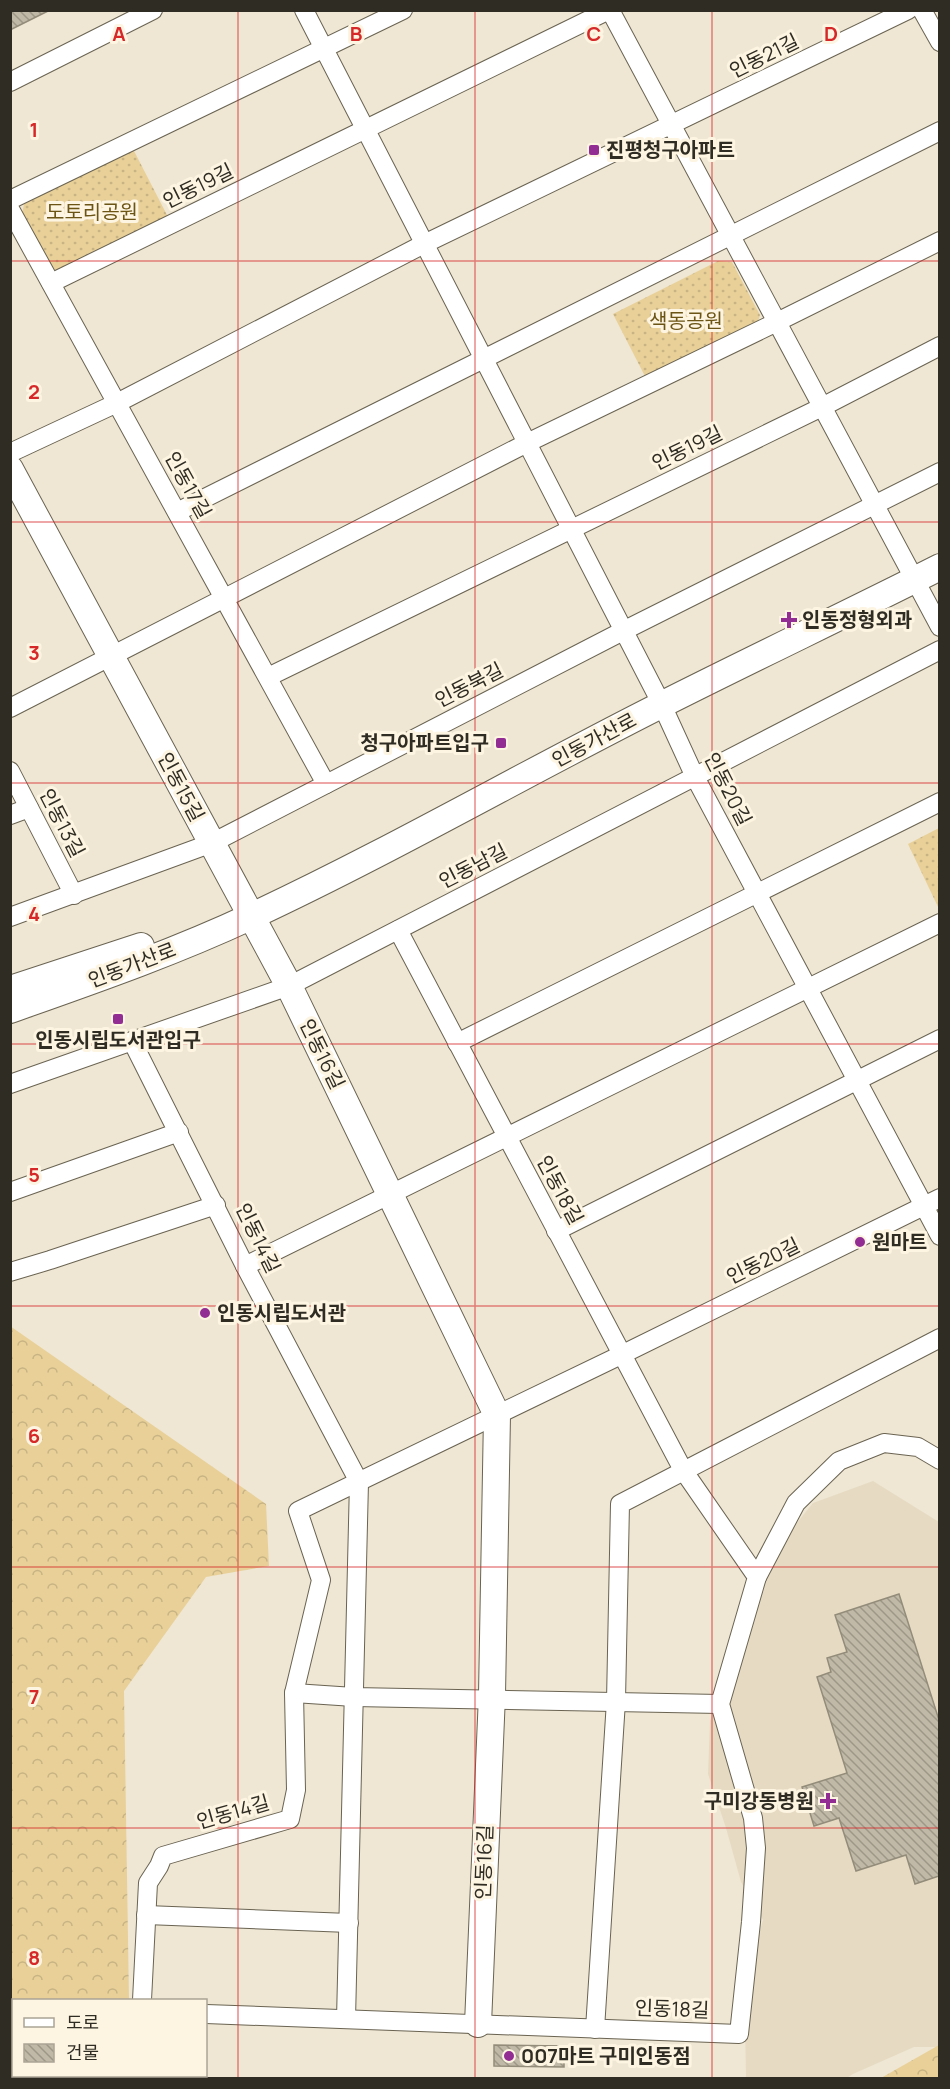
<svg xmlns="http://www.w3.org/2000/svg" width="950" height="2089" font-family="Manrope,'Noto Sans KR',sans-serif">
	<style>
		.built { fill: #e6dbc2 }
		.grass { fill: url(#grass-dots) }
		.forest { fill: url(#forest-crowns) }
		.building { fill: url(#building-back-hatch); stroke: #938c7a; stroke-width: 1.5 }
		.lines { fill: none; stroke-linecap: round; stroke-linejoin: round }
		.street-casing { stroke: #6a6352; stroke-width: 20 }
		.secondary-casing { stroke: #6a6352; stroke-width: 28 }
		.street { stroke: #fff; stroke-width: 18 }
		.secondary { stroke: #fff; stroke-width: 26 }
		.grid { fill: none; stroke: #d62828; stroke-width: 1.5; stroke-opacity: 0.55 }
		.poi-dot { fill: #912d93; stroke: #fdf4e1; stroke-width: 2 }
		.labels { text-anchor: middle; stroke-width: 6; stroke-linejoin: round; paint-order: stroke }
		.street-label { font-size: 20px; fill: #2f2c24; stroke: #fdf4e1 }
		.poi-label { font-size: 20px; font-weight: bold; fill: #2f2c24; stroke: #fdf4e1; text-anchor: start }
		.park-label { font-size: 20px; fill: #6b5414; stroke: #fdf4e1 }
		.grid-label { font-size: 20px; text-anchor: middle; font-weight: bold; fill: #d62828; stroke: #fdf4e1; stroke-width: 6; stroke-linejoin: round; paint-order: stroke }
	</style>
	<defs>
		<pattern id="grass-dots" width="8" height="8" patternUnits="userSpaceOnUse" patternTransform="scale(1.5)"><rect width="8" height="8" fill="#e8d098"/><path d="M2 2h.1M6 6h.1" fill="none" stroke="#c7b383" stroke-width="1.8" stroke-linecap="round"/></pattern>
		<pattern id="forest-crowns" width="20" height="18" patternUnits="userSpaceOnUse" patternTransform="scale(1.5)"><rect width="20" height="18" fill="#e8d098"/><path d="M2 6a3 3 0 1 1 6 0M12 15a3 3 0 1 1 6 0" fill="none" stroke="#c7b383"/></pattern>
		<pattern id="building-back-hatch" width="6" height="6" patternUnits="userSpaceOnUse" patternTransform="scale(1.5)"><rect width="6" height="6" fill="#c1b9a7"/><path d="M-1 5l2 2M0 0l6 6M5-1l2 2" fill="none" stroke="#9d9788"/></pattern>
	</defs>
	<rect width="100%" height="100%" fill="#efe7d4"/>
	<polygon class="built" points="873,1481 939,1522 939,2047 914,2047 853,2074 847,2078 746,2078 745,2022 751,1963 763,1920 741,1882 726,1828 708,1774 710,1721 774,1551 813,1503"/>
	<g class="grass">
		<polygon points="132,147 168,217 65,270 49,272 21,219 24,204"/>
		<polygon points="718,261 732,262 760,315 756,329 649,384 613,314"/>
		<polygon points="939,828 939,909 908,844"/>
	</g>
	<g class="forest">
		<polygon points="10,1326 266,1504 269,1566 206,1577 124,1691 129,2000 14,2000 14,2076 131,2076 131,2078 11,2078"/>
		<polygon points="939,2045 939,2078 881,2078"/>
	</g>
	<g class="building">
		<polygon points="10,10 50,10 10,30"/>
		<polygon points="899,1594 939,1720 939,1876 915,1884 906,1855 856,1871 839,1818 814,1826 802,1787 847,1773 817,1677 831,1672 827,1658 847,1652 835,1615"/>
		<polygon points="494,2045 564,2046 564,2067 494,2066"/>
	</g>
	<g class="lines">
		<defs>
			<g id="street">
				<polyline points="304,10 662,705 695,777 940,1236"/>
				<polyline points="610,10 940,627"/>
				<polyline points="922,10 940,42"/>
				<polyline points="10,82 153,10"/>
				<polyline points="10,200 403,10"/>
				<polyline points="10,209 326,784"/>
				<polyline points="51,283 609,10"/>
				<polyline points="10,453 117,403 424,244 908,10"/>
				<polyline points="177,512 940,131"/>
				<polyline points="268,677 822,407 940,346"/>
				<polyline points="10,708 527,443 777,322 940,241"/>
				<polyline points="10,771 74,895"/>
				<polyline points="10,815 29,808"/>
				<polyline points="10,917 212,843 623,631 940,472"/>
				<polyline points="132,1041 245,1266 359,1482 346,2019"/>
				<polyline points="457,1043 940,802"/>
				<polyline points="10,1084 289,986 940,650"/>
				<polyline points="10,1192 179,1132"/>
				<polyline points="556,1231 940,1039"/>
				<polyline points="245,1266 940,923"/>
				<polyline points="10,1272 50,1260 216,1205"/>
				<polyline points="757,1577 796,1503 839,1461 884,1443 918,1447 940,1460"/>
				<polyline points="294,1693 354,1697 720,1704"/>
				<polyline points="146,1915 349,1923"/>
				<polyline points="142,2000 148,1883 159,1866 163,1856 290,1819 296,1790 294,1693 321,1580 298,1511 621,1355 940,1198"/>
				<polyline points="206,2014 739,2034 751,1922 756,1848 753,1818 720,1704 757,1577 683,1470 398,930"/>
				<polyline points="595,2029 616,1701 620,1504 940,1338"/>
			</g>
			<g id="secondary">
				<polyline points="10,469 289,986 497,1415 492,1695 478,2024"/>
				<polyline points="10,989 141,946"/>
				<path d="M10,1010C92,981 173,953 252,916C391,851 524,774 661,705C754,658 847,614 940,567"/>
			</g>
		</defs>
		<use href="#street" class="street-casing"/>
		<use href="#secondary" class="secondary-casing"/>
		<use href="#street" class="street"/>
		<use href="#secondary" class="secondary"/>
	</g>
	<path class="grid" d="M238,10V2078M475,10V2078M712,10V2078M10,261H940M10,522H940M10,783H940M10,1044H940M10,1306H940M10,1567H940M10,1828H940"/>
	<g class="poi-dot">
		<rect x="588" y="144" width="12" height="12" rx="3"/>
		<path d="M786 611h6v6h6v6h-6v6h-6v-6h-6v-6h6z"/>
		<rect x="495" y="737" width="12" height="12" rx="3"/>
		<rect x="112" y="1013" width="12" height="12" rx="3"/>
		<circle cx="860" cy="1242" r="6"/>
		<circle cx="205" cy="1313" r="6"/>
		<path d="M825 1792h6v6h6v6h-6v6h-6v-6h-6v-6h6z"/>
		<circle cx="509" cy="2056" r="6"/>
	</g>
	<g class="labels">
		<g class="street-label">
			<text transform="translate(764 56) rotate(-26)" y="7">인동21길</text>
			<text transform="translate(198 186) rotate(-26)" y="7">인동19길</text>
			<text transform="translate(687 448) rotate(-26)" y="7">인동19길</text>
			<text transform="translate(188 485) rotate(61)" y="7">인동17길</text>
			<text transform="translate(469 685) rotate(-27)" y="7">인동북길</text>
			<text transform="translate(594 740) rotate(-28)" y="7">인동가산로</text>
			<text transform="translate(181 787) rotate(62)" y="7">인동15길</text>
			<text transform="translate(728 789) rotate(63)" y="7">인동20길</text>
			<text transform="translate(62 823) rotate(63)" y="7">인동13길</text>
			<text transform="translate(473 866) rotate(-27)" y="7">인동남길</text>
			<text transform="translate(132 965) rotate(-21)" y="7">인동가산로</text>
			<text transform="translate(322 1054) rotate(64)" y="7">인동16길</text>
			<text transform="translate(560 1190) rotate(62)" y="7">인동18길</text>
			<text transform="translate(258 1238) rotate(64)" y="7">인동14길</text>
			<text transform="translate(763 1261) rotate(-26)" y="7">인동20길</text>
			<text transform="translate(233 1812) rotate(-16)" y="7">인동14길</text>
			<text transform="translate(484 1862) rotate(-88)" y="7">인동16길</text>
			<text transform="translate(672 2009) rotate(2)" y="7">인동18길</text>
		</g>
		<g class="poi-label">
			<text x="606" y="157">진평청구아파트</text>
			<text x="802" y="627">인동정형외과</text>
			<text x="489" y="750" text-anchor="end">청구아파트입구</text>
			<text x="118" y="1047" text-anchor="middle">인동시립도서관입구</text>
			<text x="872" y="1249">원마트</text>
			<text x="217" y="1320">인동시립도서관</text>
			<text x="814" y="1808" text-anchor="end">구미강동병원</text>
			<text x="521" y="2063">007마트 구미인동점</text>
		</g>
		<g class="park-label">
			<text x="92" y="219">도토리공원</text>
			<text x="686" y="328">색동공원</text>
		</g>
	</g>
	<g class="grid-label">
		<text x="119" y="41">A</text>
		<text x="356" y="41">B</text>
		<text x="594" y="41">C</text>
		<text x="831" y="41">D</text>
		<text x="34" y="137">1</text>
		<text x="34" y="399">2</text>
		<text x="34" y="660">3</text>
		<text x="34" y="921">4</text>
		<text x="34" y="1182">5</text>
		<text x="34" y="1443">6</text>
		<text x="34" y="1704">7</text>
		<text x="34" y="1965">8</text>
	</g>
	<rect width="950" height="2089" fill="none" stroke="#2f2c24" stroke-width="24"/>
	<rect x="12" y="1999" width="195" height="78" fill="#fdf4e1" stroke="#aba495" stroke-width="1.5"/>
	<rect x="24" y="2018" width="30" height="9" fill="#ffffff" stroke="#aba495" stroke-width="1.5"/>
	<text x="66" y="2029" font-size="18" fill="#2f2c24">도로</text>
	<rect x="24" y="2044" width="30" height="18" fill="url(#building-back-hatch)" stroke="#aba495" stroke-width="1.5"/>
	<text x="66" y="2059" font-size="18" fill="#2f2c24">건물</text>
</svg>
